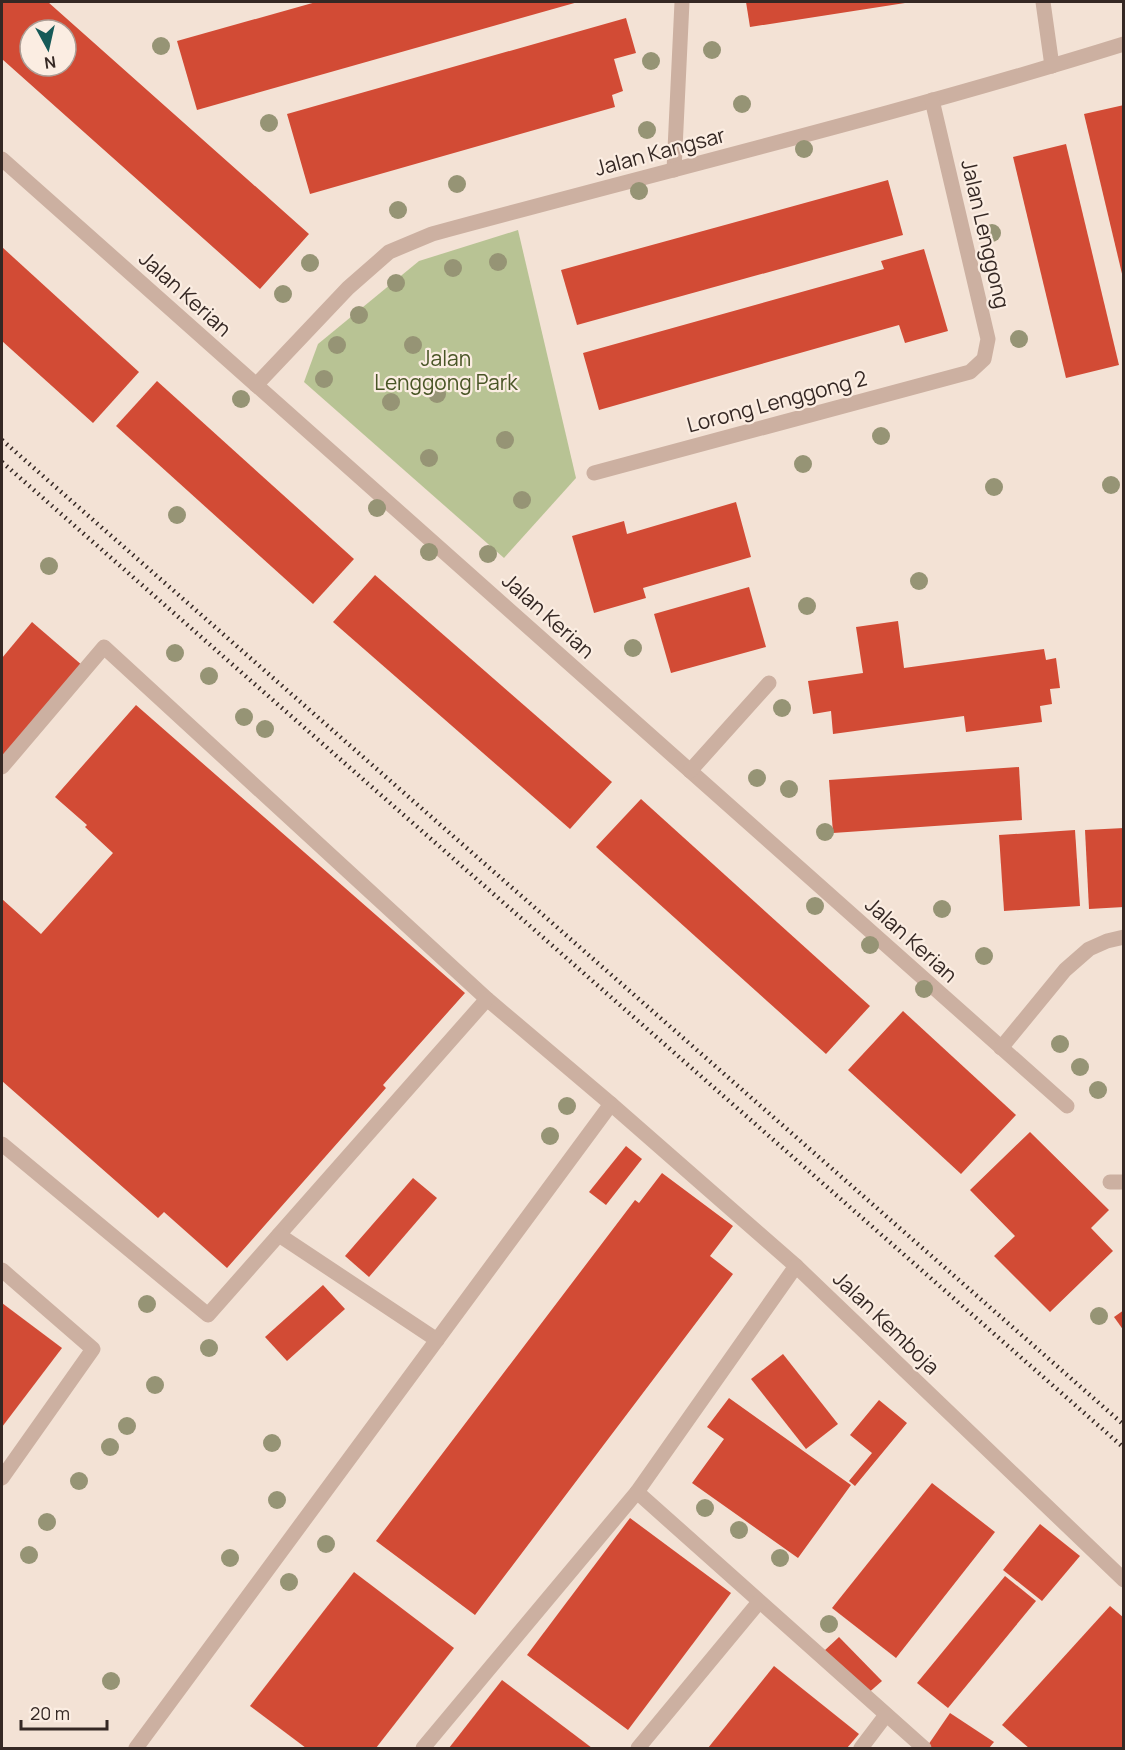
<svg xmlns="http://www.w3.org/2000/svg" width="1125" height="1750" font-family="Manrope,sans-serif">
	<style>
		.green { fill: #b8c394 }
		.building { fill: #d24b35; fill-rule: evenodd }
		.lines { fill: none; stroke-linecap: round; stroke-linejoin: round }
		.minor { stroke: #ccb0a1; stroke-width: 15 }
		.rail { stroke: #352824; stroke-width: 4.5; stroke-dasharray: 1.5 4.5; stroke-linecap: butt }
		.tree { fill: #969475 }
		.labels { text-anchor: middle; stroke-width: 4.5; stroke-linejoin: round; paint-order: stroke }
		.street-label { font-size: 21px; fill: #352824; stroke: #fbede2 }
		.park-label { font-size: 21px; fill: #495526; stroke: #fbede2 }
	</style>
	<rect width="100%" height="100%" fill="#f3e2d5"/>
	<polygon class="green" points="518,230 576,478 504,558 304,382 318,344 419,261"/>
	<g class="building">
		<path d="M2,2H48L309,234L260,289L2,59ZM30,30H66V66H30Z"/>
		<polygon points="316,2 578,2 197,110 177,41"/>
		<polygon points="746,2 905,2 905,3 750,27"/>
		<polygon points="626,18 636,53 614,59 623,91 612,95 615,107 310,194 287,114"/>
		<polygon points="1124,105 1124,277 1123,278 1084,114"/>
		<polygon points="1066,144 1119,365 1066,378 1013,157"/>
		<polygon points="888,180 903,235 577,325 561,270"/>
		<polygon points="2,247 139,372 93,423 2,341"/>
		<polygon points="924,249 948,331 905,343 899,325 599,410 583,353 884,269 881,261"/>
		<polygon points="157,381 354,559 313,604 116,426"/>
		<polygon points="736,502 751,557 643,588 646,598 594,613 572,536 624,521 627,534"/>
		<polygon points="375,575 612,782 570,829 333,622"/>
		<polygon points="749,587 766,647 671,673 654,614"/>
		<polygon points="898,621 904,668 1044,649 1046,660 1056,658 1060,688 1050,689 1052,704 1040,706 1042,722 966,732 964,716 833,734 831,711 813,714 808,681 863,673 856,627"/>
		<polygon points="32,622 83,666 2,761 2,658"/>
		<polygon points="136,705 465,993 383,1085 386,1088 227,1268 164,1212 158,1218 2,1081 2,899 41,934 113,853 85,827 87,825 55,797"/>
		<polygon points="1019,767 1022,820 833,833 829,780"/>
		<polygon points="641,799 870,1006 826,1054 596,847"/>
		<polygon points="1124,828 1124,907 1089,909 1085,830"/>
		<polygon points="1075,830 1080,906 1004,911 999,835"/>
		<polygon points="903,1011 1016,1115 961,1174 848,1070"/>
		<polygon points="1030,1132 1109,1210 1091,1228 1113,1251 1050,1312 994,1256 1015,1236 970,1190"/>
		<polygon points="626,1146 642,1159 606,1205 589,1192"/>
		<polygon points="662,1173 733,1226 710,1256 733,1274 475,1615 376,1541 635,1200 639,1203"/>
		<polygon points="413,1178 437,1198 369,1277 345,1256"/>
		<polygon points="323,1285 345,1309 287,1361 265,1337"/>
		<polygon points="2,1303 62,1348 2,1427"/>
		<polygon points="1124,1310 1124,1331 1114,1317"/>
		<polygon points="783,1354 838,1424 806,1449 751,1379"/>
		<polygon points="729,1398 851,1485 798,1558 692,1483 724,1439 707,1427"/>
		<polygon points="879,1400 907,1423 855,1486 849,1481 872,1453 850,1435"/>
		<polygon points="932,1483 995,1532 896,1658 832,1608"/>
		<polygon points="630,1518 731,1593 628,1730 527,1655"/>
		<polygon points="1040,1524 1080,1556 1042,1601 1003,1570"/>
		<polygon points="354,1572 454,1648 376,1748 306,1748 250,1706"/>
		<polygon points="1005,1576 1036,1601 948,1708 917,1683"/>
		<polygon points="1110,1606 1124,1618 1124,1748 1029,1748 1002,1725"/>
		<polygon points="839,1637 882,1681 866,1695 823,1652"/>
		<polygon points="774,1666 859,1734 847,1748 708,1748"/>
		<polygon points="502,1680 592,1748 449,1748"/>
		<polygon points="950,1713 994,1742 989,1748 926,1748"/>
	</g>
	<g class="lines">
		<g class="minor">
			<polyline points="1043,2 1052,66"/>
			<polyline points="2,159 1067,1106"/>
			<polyline points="674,170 682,2"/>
			<path d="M256,385L348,288L389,252L432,234C663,171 896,115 1124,44"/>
			<polyline points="594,473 970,372 984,359 988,339 932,100"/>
			<polyline points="2,767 104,647 487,999 611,1104 796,1266 1124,1580"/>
			<polyline points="690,771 769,683"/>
			<polyline points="1001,1048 1065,970 1089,949 1107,941 1124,937"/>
			<polyline points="2,1144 208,1315 487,999"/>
			<polyline points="1110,1182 1124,1182"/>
			<polyline points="279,1235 437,1340"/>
			<polyline points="2,1270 93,1349 2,1478"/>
			<polyline points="637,1492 924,1748"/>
			<polyline points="136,1748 611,1104"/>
			<polyline points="423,1748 637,1492 796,1266"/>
			<polyline points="638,1748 759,1602"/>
			<polyline points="861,1748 886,1715"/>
		</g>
		<g class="rail">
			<polyline points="2,440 1124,1425"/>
			<polyline points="2,462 1124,1448"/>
		</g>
	</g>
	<g class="tree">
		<circle cx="161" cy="46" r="9"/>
		<circle cx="712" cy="50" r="9"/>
		<circle cx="651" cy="61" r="9"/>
		<circle cx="742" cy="104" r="9"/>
		<circle cx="269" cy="123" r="9"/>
		<circle cx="647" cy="130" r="9"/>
		<circle cx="804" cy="149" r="9"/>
		<circle cx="457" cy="184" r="9"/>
		<circle cx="639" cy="191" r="9"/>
		<circle cx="398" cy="210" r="9"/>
		<circle cx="992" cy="233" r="9"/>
		<circle cx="498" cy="262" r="9"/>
		<circle cx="310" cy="263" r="9"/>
		<circle cx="453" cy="268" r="9"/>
		<circle cx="396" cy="283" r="9"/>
		<circle cx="283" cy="294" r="9"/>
		<circle cx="359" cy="315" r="9"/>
		<circle cx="1019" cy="339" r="9"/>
		<circle cx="337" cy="345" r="9"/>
		<circle cx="413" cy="345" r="9"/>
		<circle cx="324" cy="379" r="9"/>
		<circle cx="437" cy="394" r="9"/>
		<circle cx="241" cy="399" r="9"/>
		<circle cx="391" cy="402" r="9"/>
		<circle cx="881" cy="436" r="9"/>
		<circle cx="505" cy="440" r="9"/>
		<circle cx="429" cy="458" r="9"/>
		<circle cx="803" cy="464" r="9"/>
		<circle cx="1111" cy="485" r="9"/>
		<circle cx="994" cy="487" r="9"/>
		<circle cx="522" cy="500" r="9"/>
		<circle cx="377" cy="508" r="9"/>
		<circle cx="177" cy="515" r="9"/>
		<circle cx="429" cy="552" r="9"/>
		<circle cx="488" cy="554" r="9"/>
		<circle cx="49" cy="566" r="9"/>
		<circle cx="919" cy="581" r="9"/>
		<circle cx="807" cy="606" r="9"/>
		<circle cx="633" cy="648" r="9"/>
		<circle cx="175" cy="653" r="9"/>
		<circle cx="209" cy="676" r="9"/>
		<circle cx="782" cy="708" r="9"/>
		<circle cx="244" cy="717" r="9"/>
		<circle cx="265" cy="729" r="9"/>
		<circle cx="757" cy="778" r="9"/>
		<circle cx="789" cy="789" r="9"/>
		<circle cx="825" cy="832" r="9"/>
		<circle cx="815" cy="906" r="9"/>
		<circle cx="942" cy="909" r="9"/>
		<circle cx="870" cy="945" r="9"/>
		<circle cx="984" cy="956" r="9"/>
		<circle cx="924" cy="989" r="9"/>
		<circle cx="1060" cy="1044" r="9"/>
		<circle cx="1080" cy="1067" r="9"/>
		<circle cx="1098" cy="1090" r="9"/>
		<circle cx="567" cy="1106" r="9"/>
		<circle cx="550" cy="1136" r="9"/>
		<circle cx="147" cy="1304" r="9"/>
		<circle cx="1099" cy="1316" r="9"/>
		<circle cx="209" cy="1348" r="9"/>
		<circle cx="155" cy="1385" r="9"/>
		<circle cx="127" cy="1426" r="9"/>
		<circle cx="272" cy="1443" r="9"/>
		<circle cx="110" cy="1447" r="9"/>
		<circle cx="79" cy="1481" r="9"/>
		<circle cx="277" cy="1500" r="9"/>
		<circle cx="705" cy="1508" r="9"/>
		<circle cx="47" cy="1522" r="9"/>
		<circle cx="739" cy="1530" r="9"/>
		<circle cx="326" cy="1544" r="9"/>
		<circle cx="29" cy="1555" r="9"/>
		<circle cx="230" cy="1558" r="9"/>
		<circle cx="780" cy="1558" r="9"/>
		<circle cx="289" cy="1582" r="9"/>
		<circle cx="829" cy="1624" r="9"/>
		<circle cx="111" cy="1681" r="9"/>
	</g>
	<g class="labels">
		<g class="street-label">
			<text transform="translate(660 152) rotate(-15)" y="7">Jalan Kangsar</text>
			<text transform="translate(985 234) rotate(77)" y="7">Jalan Lenggong</text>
			<text transform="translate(185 294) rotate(42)" y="7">Jalan Kerian</text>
			<text transform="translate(777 402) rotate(-15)" y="7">Lorong Lenggong 2</text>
			<text transform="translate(548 616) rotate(42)" y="7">Jalan Kerian</text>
			<text transform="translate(911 940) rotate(42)" y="7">Jalan Kerian</text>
			<text transform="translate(886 1323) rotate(44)" y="7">Jalan Kemboja</text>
		</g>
		<g class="park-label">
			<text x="446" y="366">Jalan<tspan x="446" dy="24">Lenggong Park</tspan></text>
		</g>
	</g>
	<rect width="1125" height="1750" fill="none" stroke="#352824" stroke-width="6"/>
	<g transform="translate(48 48) rotate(172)"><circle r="28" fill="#fbede2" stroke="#ac9e96" stroke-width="1.5"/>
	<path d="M0-4.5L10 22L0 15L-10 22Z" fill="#165a58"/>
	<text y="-9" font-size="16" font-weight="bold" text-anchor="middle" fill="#352824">N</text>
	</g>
	<path d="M21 1720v9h86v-9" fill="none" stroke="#352824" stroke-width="3"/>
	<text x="30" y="1720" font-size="18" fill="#352824" stroke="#fbede2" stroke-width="4.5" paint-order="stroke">20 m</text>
</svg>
